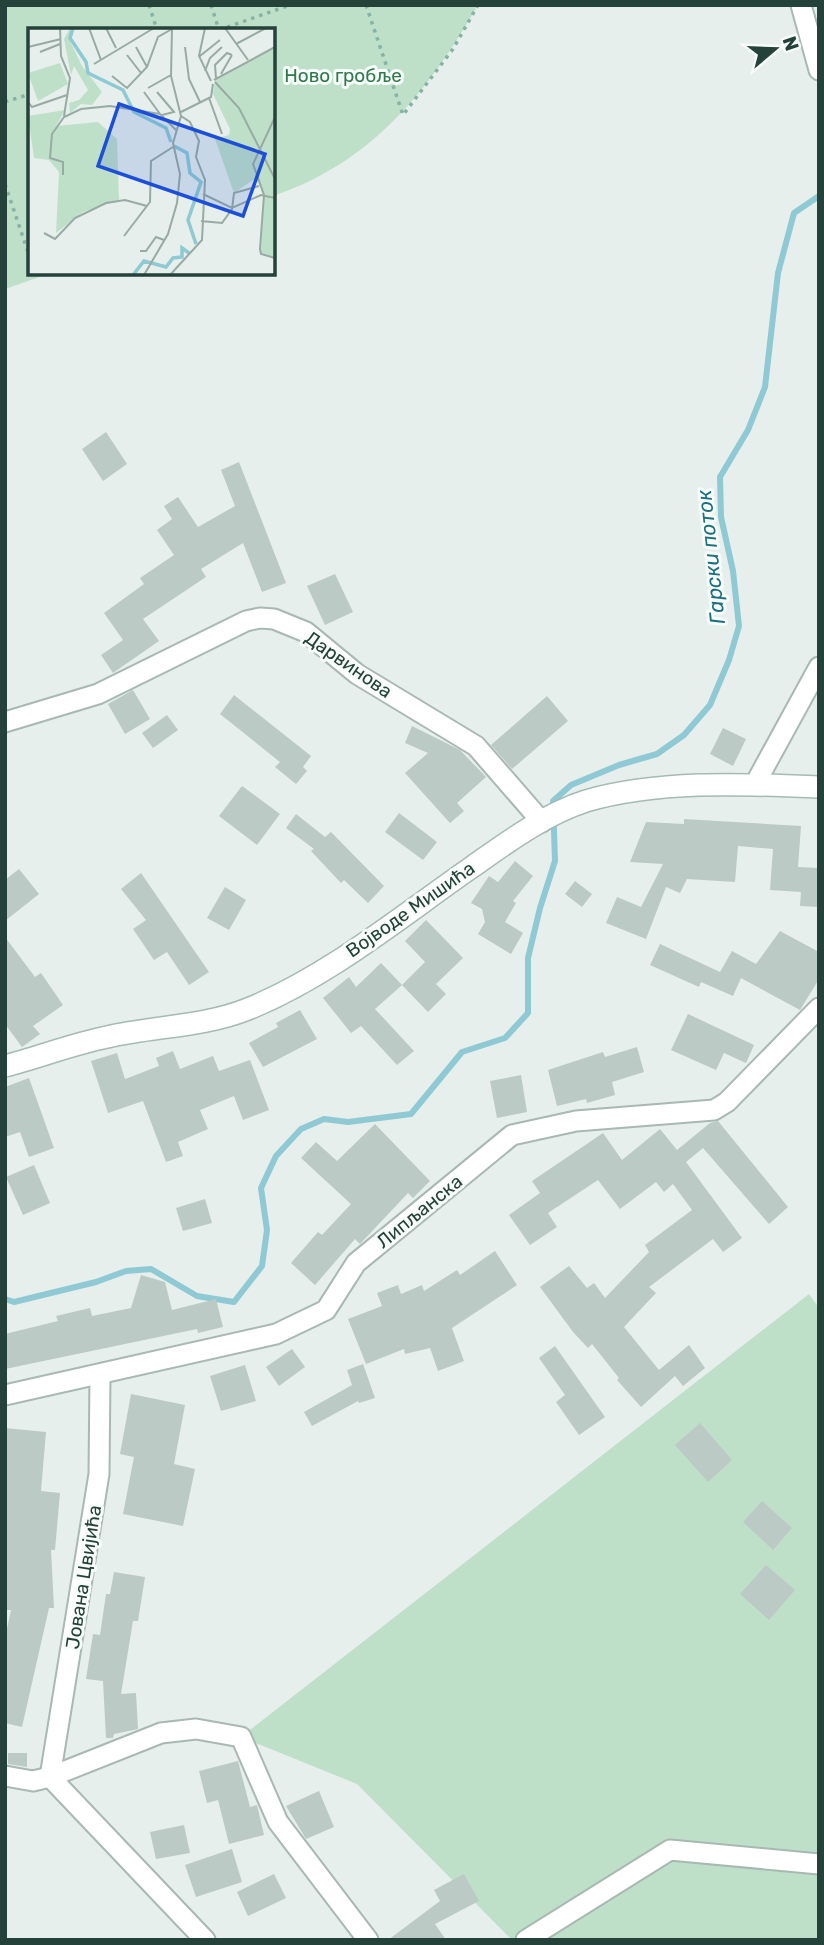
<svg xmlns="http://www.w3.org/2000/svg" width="824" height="1945" font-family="Rubik,sans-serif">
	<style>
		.green { fill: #bfe0c8 }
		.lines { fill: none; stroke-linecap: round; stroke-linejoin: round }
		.stream { stroke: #8ec9d4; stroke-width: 6 }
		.building { fill: #bbcac4 }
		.street-casing { stroke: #a8b8b2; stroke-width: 23 }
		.secondary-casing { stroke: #a4bbb3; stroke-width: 24 }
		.path { stroke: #86b3a5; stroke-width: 3.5; stroke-dasharray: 3.5 5; stroke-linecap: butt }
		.street { stroke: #fff; stroke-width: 19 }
		.secondary { stroke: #fff; stroke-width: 21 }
		.labels { text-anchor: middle; stroke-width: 6; stroke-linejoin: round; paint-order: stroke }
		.park-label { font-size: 19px; fill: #2d7a4b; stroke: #f7fbf9 }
		.street-label { font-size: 19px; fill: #24423a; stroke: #f7fbf9 }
		.water-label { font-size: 21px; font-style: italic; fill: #1c6f80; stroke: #f7fbf9 }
		.inset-river { fill: none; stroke: #8ec9d4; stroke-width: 3.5 }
		.inset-road { fill: none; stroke: #98aaa4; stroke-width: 2 }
		.view { fill: #1d4ed8; fill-opacity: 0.15; stroke: #1d4ed8; stroke-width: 3.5 }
		.inset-edge { fill: none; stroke: #24423a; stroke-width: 3.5 }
	</style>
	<rect width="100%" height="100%" fill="#e6efeb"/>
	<g class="green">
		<path d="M5,5H478C428,92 371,163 273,196V30H30V273H51L5,289Z"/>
		<polygon points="809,1294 819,1308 819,1940 512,1940 357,1784 241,1737"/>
	</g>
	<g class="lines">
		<polyline class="stream" points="5,1299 14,1302 96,1282 126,1271 151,1269 197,1296 234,1302 262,1266 267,1230 261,1188 276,1156 301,1129 324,1119 348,1122 411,1114 462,1052 505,1038 528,1013 528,958 540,908 555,861 553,801 571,785 619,765 657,754 684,735 710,705 729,660 739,626 733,571 721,517 720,477 748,430 765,387 778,273 794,213 819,196"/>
	</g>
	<g class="building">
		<polygon points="106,432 127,464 103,481 82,449"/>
		<polygon points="239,462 286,583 262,592 243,543 201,569 206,577 143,619 159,641 113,673 101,655 123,640 104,613 144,584 140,578 174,555 157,530 172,519 164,506 178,497 198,527 235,506 221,470"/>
		<polygon points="335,574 353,612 325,625 307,586"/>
		<polygon points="133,690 150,719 125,734 108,704"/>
		<polygon points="234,695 311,756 303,767 307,771 296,784 275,767 280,762 220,714"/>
		<polygon points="547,696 568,721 512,769 491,745"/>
		<polygon points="167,715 178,730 153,748 142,733"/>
		<polygon points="412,726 460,750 486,777 457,803 464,811 450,823 405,773 428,753 405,743"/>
		<polygon points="723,728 746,739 733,766 710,754"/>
		<polygon points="242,786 280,814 257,845 219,816"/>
		<polygon points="399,813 437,842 423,860 385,832"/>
		<polygon points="296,814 325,837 331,832 384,886 368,903 344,880 341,883 311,851 314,849 286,828"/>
		<polygon points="684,819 801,826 798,867 819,868 819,907 800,906 801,892 770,890 773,849 738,846 735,882 687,879 680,893 666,887 646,939 606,923 617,897 641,907 663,864 630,862 646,822 684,824"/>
		<polygon points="515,861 533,876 513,901 516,903 505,922 523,933 511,954 478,934 485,922 482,909 471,903 489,876 498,882"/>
		<polygon points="19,869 39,894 5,921 5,880"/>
		<polygon points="141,873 209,972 189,985 167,952 154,960 133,929 146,920 121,889"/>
		<polygon points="575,881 592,894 582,907 565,894"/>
		<polygon points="225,887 246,900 229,930 207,918"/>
		<polygon points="426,920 463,958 436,984 446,994 428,1012 402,985 425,962 405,941"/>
		<polygon points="780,931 819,952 819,979 800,1010 741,978 733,996 701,982 699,987 650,965 660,944 720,972 732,951 756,964"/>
		<polygon points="5,937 35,977 41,973 63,1005 33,1026 40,1034 22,1047 5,1024"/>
		<polygon points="381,963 402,985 375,1009 414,1051 397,1065 361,1026 351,1033 323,998 349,977 356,987"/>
		<polygon points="300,1010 317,1039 263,1067 249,1043 278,1027 276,1023"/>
		<polygon points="688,1014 754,1045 746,1063 724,1053 716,1070 671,1050"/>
		<polygon points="637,1047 644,1072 612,1082 615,1095 587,1103 586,1099 557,1106 548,1070 603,1052 605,1057"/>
		<polygon points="173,1051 180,1069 213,1056 219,1071 250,1060 269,1110 243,1120 234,1096 200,1110 208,1129 178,1142 183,1156 166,1162 143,1101 108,1113 91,1061 117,1053 125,1079 159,1066 156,1058"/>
		<polygon points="521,1075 527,1112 497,1118 490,1081"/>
		<polygon points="29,1078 54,1148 29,1157 20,1132 5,1137 5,1087"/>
		<polygon points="718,1121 788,1207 769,1224 703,1148 686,1162 742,1238 723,1252 713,1239 649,1287 656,1293 624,1327 659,1370 689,1345 705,1368 683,1386 675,1376 641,1407 617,1380 619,1378 592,1344 588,1348 573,1332 540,1287 569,1266 587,1288 594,1283 605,1298 649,1252 645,1245 692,1210 673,1184 664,1192 656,1182 620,1209 598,1180 548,1213 557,1227 530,1245 509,1215 540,1193 532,1181 603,1133 622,1160 660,1129 677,1150 710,1123"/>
		<polygon points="375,1124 430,1181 413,1198 408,1193 360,1244 355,1239 315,1285 291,1263 318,1232 322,1235 351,1204 301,1158 316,1142 337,1161"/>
		<polygon points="34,1165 50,1203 23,1215 6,1177"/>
		<polygon points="205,1199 212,1223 183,1231 176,1208"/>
		<polygon points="495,1251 517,1285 452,1328 464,1361 438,1371 430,1348 405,1354 404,1349 366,1364 348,1319 382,1306 377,1293 398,1285 401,1294 422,1285 424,1291 457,1270 460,1275"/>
		<polygon points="141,1275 165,1282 172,1310 216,1299 223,1327 198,1333 197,1329 5,1369 5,1334 58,1321 56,1316 90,1308 92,1316 131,1308"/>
		<polygon points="555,1346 605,1417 579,1435 556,1402 565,1395 539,1358"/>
		<polygon points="292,1349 305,1367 279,1386 266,1367"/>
		<polygon points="363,1364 375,1398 359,1403 358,1401 312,1426 304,1412 352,1385 347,1370"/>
		<polygon points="245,1365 256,1401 221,1411 210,1376"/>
		<polygon points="131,1394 185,1405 174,1464 195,1469 183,1526 123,1514 134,1457 120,1454"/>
		<polygon points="700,1423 732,1460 708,1482 675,1445"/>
		<polygon points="5,1428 46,1432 41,1491 60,1493 55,1550 51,1550 54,1608 49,1608 22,1727 5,1723 5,1638 11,1610 5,1610"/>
		<polygon points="762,1501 792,1528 773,1550 743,1522"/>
		<polygon points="766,1565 795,1590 769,1620 740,1594"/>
		<polygon points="114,1572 145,1577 138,1621 133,1621 121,1694 136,1693 138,1729 114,1734 113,1738 106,1738 103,1681 86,1679 93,1634 100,1635 106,1594 110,1594"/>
		<polygon points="8,1753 27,1753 27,1767 8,1764"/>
		<polygon points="238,1761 250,1807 257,1805 264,1835 229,1844 218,1800 207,1803 199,1771"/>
		<polygon points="319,1791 334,1827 306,1839 286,1806"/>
		<polygon points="184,1825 190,1853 156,1859 150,1832"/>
		<polygon points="232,1849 242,1882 196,1897 185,1865"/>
		<polygon points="274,1874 286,1898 248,1916 237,1892"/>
		<polygon points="464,1874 479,1901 435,1924 446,1940 388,1940 440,1901 434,1890"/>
	</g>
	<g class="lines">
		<defs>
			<g id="street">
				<polyline points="801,5 819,70"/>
				<polyline points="5,722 98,694 246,621 260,618 274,619 306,632 357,674 476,746 542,822"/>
				<polyline points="755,784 819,667"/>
				<polyline points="100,1376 99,1474 50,1777 205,1940"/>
				<polyline points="5,1395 276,1334 326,1310 356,1263 512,1135 576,1121 714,1110 727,1102 819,1008"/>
				<polyline points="5,1776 33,1781 50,1777 161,1733 196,1729 241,1737 278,1822 368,1940"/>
				<polyline points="526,1940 670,1850 819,1864"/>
			</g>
			<path id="secondary" d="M5,1066C39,1057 73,1044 107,1037C154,1026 203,1027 248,1009C329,976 400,917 472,867C506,843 545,814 586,801C659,780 744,784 819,787"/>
		</defs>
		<use href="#street" class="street-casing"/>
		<use href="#secondary" class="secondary-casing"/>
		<g class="path">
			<polyline points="149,5 157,30"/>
			<polyline points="211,5 219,30"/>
			<polyline points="366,5 403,115 453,49 478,5"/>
			<polyline points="219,30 290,5"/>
			<polyline points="5,102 30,94"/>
			<polyline points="5,184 29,255"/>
		</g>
		<use href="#street" class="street"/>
		<use href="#secondary" class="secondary"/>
	</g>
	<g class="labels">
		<g class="park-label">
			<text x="343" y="82">Ново гробље</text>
		</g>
		<g class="street-label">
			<text transform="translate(349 664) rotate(35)" y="7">Дарвинова</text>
			<text transform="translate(410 909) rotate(-35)" y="7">Војводе Мишића</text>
			<text transform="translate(419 1211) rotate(-39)" y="7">Липљанска</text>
			<text transform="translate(83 1577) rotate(-81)" y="7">Јована Цвијића</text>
		</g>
		<g class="water-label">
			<text transform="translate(711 557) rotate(-96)" y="7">Гарски поток</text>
		</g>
	</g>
	<g transform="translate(28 28)">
		<rect width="247" height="247" fill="#e6efeb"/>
		<path d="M42,0L43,15L54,38L74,64L64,77L53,76L42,85L41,75L51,72L60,62L46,38L43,47L36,11ZM247,19V230L233,226L236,168L228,150L206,165L187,111L201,107L202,101L185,66L187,53ZM32,35L40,56L10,73L0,45ZM37,82L28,98L70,94L89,111L91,172L55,184L28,205L31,144L21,132L6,130L0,88Z" fill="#bfe0c8"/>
		<path class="inset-river" d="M45,0L42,10L58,34L60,45L95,62L106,84L138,100L143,114M146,118L159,125L162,145L173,154L160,192L168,216M105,247L116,233L138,239L145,230L154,229V220L161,225"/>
		<path class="inset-road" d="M32,0L33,28L42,50L36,88M61,0L73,32M78,0L88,20M177,0L171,28L183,53M197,0L220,32M208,16L238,0M0,19L33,11M108,19L119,39M157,19L161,51L172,74M12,24L32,16M99,27L113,45M172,28L192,12M66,36L126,0M177,43L182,30L194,19M193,46L204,27M84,48L99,60L119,39L130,9L144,1M188,50L187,37L199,25L204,27M186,52L247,19M187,54L211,80L247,151M120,60L143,47M116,64L132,86M129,64L146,84L134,87M181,70L194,106M0,74L4,79L39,67M153,84L183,69L185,56M247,89L225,136L236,167L232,221L233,226L247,230M35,147V134L22,130L24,106L36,89L53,81L82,78L132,86L148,102M175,166L204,180L233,167L247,170M173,193L194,195L204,181L206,165L231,158M16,205L27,211L47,190L78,175L97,172L119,178M96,208L122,174L123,133L145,119M112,223H118L128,209L136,212M116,247L140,206L149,175L152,146L145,115L153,88L143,48L144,0M142,247L174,212L177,152L168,129L171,113L162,94L153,88"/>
		<path class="view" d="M91,76L237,126L215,188L70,138Z"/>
		<rect width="247" height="247" class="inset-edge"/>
	</g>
	<rect width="824" height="1945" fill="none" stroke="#24423a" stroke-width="14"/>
	<g transform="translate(775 49) rotate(71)" stroke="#f7fbf9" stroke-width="5" paint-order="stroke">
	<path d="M0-5L12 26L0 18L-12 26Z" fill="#24423a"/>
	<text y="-10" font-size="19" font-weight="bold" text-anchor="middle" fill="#24423a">N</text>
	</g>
</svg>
